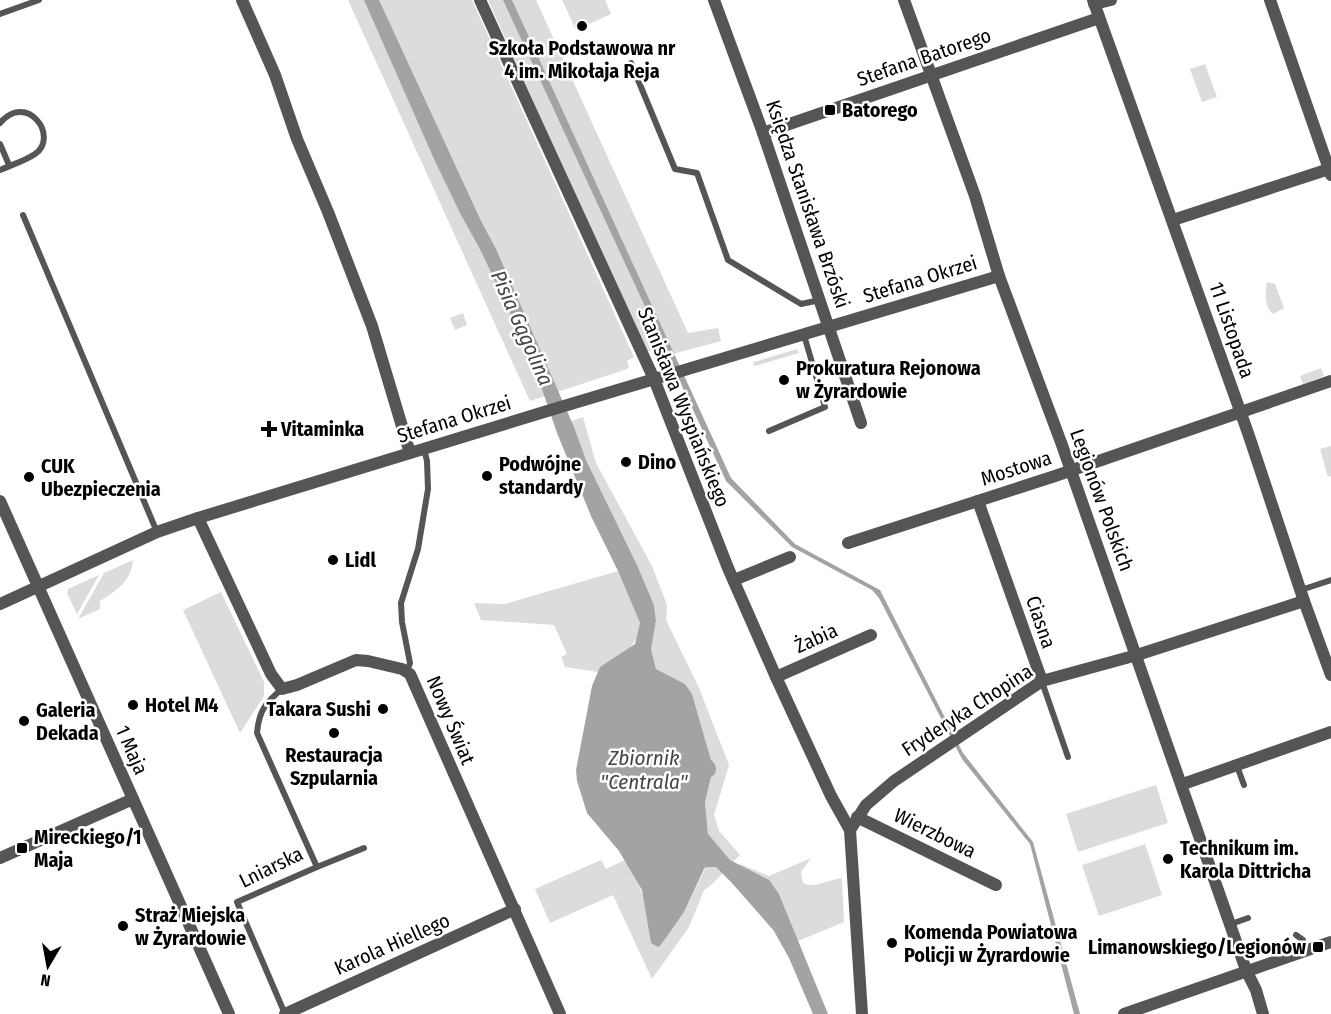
<svg xmlns="http://www.w3.org/2000/svg" width="1331" height="1014" font-family="'Fira Sans Condensed',sans-serif">
	<style>
		.green { fill: #dcdcdc }
		.water { fill: #a3a3a3 }
		.lines { fill: none; stroke-linecap: round; stroke-linejoin: round }
		.service { stroke: #555; stroke-width: 6 }
		.minor { stroke: #555; stroke-width: 12 }
		.tertiary { stroke: #555; stroke-width: 12 }
		.poi-dot { fill: #000; stroke: #fff; stroke-width: 2 }
		.labels { text-anchor: middle; stroke-width: 5; stroke-linejoin: round; paint-order: stroke }
		.poi-label { font-size: 20px; font-weight: bold; fill: #000; stroke: #fff; text-anchor: start }
		.street-label { font-size: 20px; fill: #000; stroke: #fff }
		.water-label { font-size: 21px; font-style: italic; fill: #444; stroke: #fff }
	</style>
	<rect width="100%" height="100%" fill="#fff"/>
	<g class="green">
		<polygon points="348,0 472,0 634,357 627,361 629,367 627,369 530,401"/>
		<polygon points="488,0 536,0 688,333 718,328 721,341 669,355 664,346 646,352"/>
		<polygon points="562,0 605,0 611,14 576,30"/>
		<polygon points="1205,64 1217,97 1202,102 1190,69"/>
		<path d="M1267,282L1275,284L1284,308L1273,314C1264,306 1265,293 1267,282Z"/>
		<polygon points="463,313 467,325 455,330 450,318"/>
		<polygon points="797,349 799,353 755,366 753,365 754,362"/>
		<polygon points="1321,368 1324,376 1303,384 1300,376"/>
		<path d="M583,417L596,463L652,566L667,605L666,620L699,688L729,765L714,815L719,831L740,855C729,865 714,885 704,890L689,927L652,979L613,895L550,923L535,889L601,860L606,869L625,860L638,882L644,898L684,912L706,867L708,834L705,802L711,777V760L692,694L685,684L656,669L651,649L656,621L654,605L637,565L586,460L571,421Z"/>
		<polygon points="1331,446 1331,476 1328,477 1320,449"/>
		<path d="M133,560C131,582 117,590 100,601V609L78,619L104,573Z"/>
		<path d="M618,571L640,623C638,649 620,655 600,667L598,672L565,667L561,657L567,654L554,625L481,620L474,603L505,604Z"/>
		<polygon points="99,575 77,614 67,593 68,589"/>
		<polygon points="221,592 264,682 264,696 240,733 183,610"/>
		<polygon points="1156,785 1168,823 1078,852 1066,814"/>
		<polygon points="1145,844 1162,895 1099,916 1082,865"/>
		<path d="M811,858L801,872L803,883C813,889 830,879 842,878L844,922L798,941L779,894L739,866L740,864L769,876Z"/>
	</g>
	<g class="water">
		<polygon points="364,0 379,0 481,221 496,249 574,427 586,460 637,565 654,605 656,621 651,649 656,669 685,684 692,694 711,760 715,764 716,769 715,774 711,777 705,802 708,834 730,860 769,880 779,894 828,1014 813,1014 789,958 774,931 731,882 716,867 706,867 704,869 684,912 660,946 658,947 651,943 642,890 619,851 587,813 577,781 576,770 592,686 600,667 635,644 640,623 618,571 591,516 557,433 532,360 481,251 460,213 434,159"/>
		<polygon points="503,0 512,0 731,478 795,544 880,590 963,753 1033,842 1080,1014 1074,1014 1030,844 962,759 879,598 872,590 792,547 726,481"/>
	</g>
	<g class="lines">
		<g class="service">
			<polyline points="0,14 39,0"/>
			<polyline points="631,63 675,169 697,173 728,260 801,304 820,300"/>
			<path d="M0,123C27,91 60,137 35,154C25,161 11,165 0,170"/>
			<polyline points="0,144 9,165"/>
			<polyline points="23,215 157,532"/>
			<polyline points="769,431 825,407 804,335"/>
			<polyline points="1301,590 1331,580"/>
			<polyline points="407,671 410,663 402,622 401,603 418,549 428,489 427,461 424,449"/>
			<polyline points="1042,682 1068,757"/>
			<path d="M282,689C265,703 259,711 257,733L317,867L237,902L285,1014"/>
			<polyline points="1237,766 1244,785"/>
			<polyline points="317,867 364,848"/>
			<polyline points="1231,924 1248,918"/>
			<polyline points="1296,935 1303,940 1306,950"/>
		</g>
		<g class="minor">
			<polyline points="242,0 275,75 297,139 328,212 372,326 410,453"/>
			<polyline points="480,0 654,379 728,568 776,677 831,796 850,830"/>
			<polyline points="714,0 763,133 861,423"/>
			<polyline points="904,0 975,196 999,276 1062,445 1246,970 1256,990 1263,1014"/>
			<polyline points="1093,0 1248,433 1304,601 1331,675"/>
			<polyline points="1270,0 1331,175"/>
			<polyline points="1094,4 1111,0"/>
			<polyline points="763,133 1099,18"/>
			<polyline points="1173,220 1329,169"/>
			<polyline points="978,501 1042,681"/>
			<polyline points="198,518 271,674 282,689 297,685 356,660 368,661 402,669 410,674 560,1014"/>
			<polyline points="848,543 1055,476 1331,381"/>
			<polyline points="734,580 790,557"/>
			<polyline points="0,604 157,532 198,518 544,412 999,276"/>
			<polyline points="776,677 871,635"/>
			<polyline points="1183,784 1331,732"/>
			<polyline points="857,817 996,885"/>
			<polyline points="285,1014 515,909"/>
			<polyline points="862,1014 850,830 866,805 894,781 1042,681 1137,655 1304,601"/>
			<polyline points="1124,1014 1331,942"/>
		</g>
		<g class="tertiary">
			<polyline points="0,501 229,1014"/>
			<polyline points="0,858 133,799"/>
		</g>
	</g>
	<g class="poi-dot">
		<circle cx="582" cy="26" r="6"/>
		<rect x="824" y="104" width="12" height="12" rx="3"/>
		<circle cx="784" cy="380" r="6"/>
		<path d="M266 420h6v6h6v6h-6v6h-6v-6h-6v-6h6z"/>
		<circle cx="626" cy="462" r="6"/>
		<circle cx="487" cy="476" r="6"/>
		<circle cx="29" cy="477" r="6"/>
		<circle cx="333" cy="560" r="6"/>
		<circle cx="133" cy="705" r="6"/>
		<circle cx="383" cy="709" r="6"/>
		<circle cx="24" cy="721" r="6"/>
		<circle cx="334" cy="733" r="6"/>
		<rect x="16" y="842" width="12" height="12" rx="3"/>
		<circle cx="1168" cy="859" r="6"/>
		<circle cx="123" cy="926" r="6"/>
		<circle cx="892" cy="943" r="6"/>
		<rect x="1312" y="941" width="12" height="12" rx="3"/>
	</g>
	<g class="labels">
		<g class="poi-label">
			<text x="582" y="55" text-anchor="middle">Szkoła Podstawowa nr<tspan x="582" dy="23">4 im. Mikołaja Reja</tspan></text>
			<text x="842" y="117">Batorego</text>
			<text x="796" y="375">Prokuratura Rejonowa<tspan x="796" dy="23">w Żyrardowie</tspan></text>
			<text x="281" y="436">Vitaminka</text>
			<text x="638" y="469">Dino</text>
			<text x="499" y="471">Podwójne<tspan x="499" dy="23">standardy</tspan></text>
			<text x="41" y="473">CUK<tspan x="41" dy="23">Ubezpieczenia</tspan></text>
			<text x="345" y="567">Lidl</text>
			<text x="145" y="712">Hotel M4</text>
			<text x="371" y="716" text-anchor="end">Takara Sushi</text>
			<text x="36" y="717">Galeria<tspan x="36" dy="23">Dekada</tspan></text>
			<text x="334" y="762" text-anchor="middle">Restauracja<tspan x="334" dy="23">Szpularnia</tspan></text>
			<text x="34" y="844">Mireckiego/1<tspan x="34" dy="23">Maja</tspan></text>
			<text x="1180" y="855">Technikum im.<tspan x="1180" dy="23">Karola Dittricha</tspan></text>
			<text x="135" y="922">Straż Miejska<tspan x="135" dy="23">w Żyrardowie</tspan></text>
			<text x="904" y="939">Komenda Powiatowa<tspan x="904" dy="23">Policji w Żyrardowie</tspan></text>
			<text x="1306" y="954" text-anchor="end">Limanowskiego/Legionów</text>
		</g>
		<g class="street-label">
			<text transform="translate(924 57) rotate(-19)" y="7">Stefana Batorego</text>
			<text transform="translate(808 204) rotate(71)" y="7">Księdza Stanisława Brzóski</text>
			<text transform="translate(920 279) rotate(-17)" y="7">Stefana Okrzei</text>
			<text transform="translate(1232 330) rotate(71)" y="7">11 Listopada</text>
			<text transform="translate(684 407) rotate(68)" y="7">Stanisława Wyspiańskiego</text>
			<text transform="translate(454 419) rotate(-17)" y="7">Stefana Okrzei</text>
			<text transform="translate(1016 468) rotate(-18)" y="7">Mostowa</text>
			<text transform="translate(1102 500) rotate(70)" y="7">Legionów Polskich</text>
			<text transform="translate(1041 622) rotate(71)" y="7">Ciasna</text>
			<text transform="translate(816 638) rotate(-24)" y="7">Żabia</text>
			<text transform="translate(967 710) rotate(-33)" y="7">Fryderyka Chopina</text>
			<text transform="translate(451 720) rotate(67)" y="7">Nowy Świat</text>
			<text transform="translate(132 750) rotate(66)" y="7">1 Maja</text>
			<text transform="translate(935 833) rotate(26)" y="7">Wierzbowa</text>
			<text transform="translate(271 867) rotate(-26)" y="7">Lniarska</text>
			<text transform="translate(392 944) rotate(-24)" y="7">Karola Hiellego</text>
		</g>
		<g class="water-label">
			<text transform="translate(522 328) rotate(66)" y="7">Pisia Gągolina</text>
			<text x="644" y="765">Zbiornik<tspan x="644" dy="24">"Centrala"</tspan></text>
		</g>
	</g>
	<g transform="translate(48 966) rotate(190)" stroke="#ffffff" stroke-width="4.5" paint-order="stroke">
	<path d="M0-4.5L10 22L0 15L-10 22Z" fill="#000000"/>
	<text y="-9" font-size="16" font-weight="bold" text-anchor="middle" fill="#000000">N</text>
	</g>
</svg>
